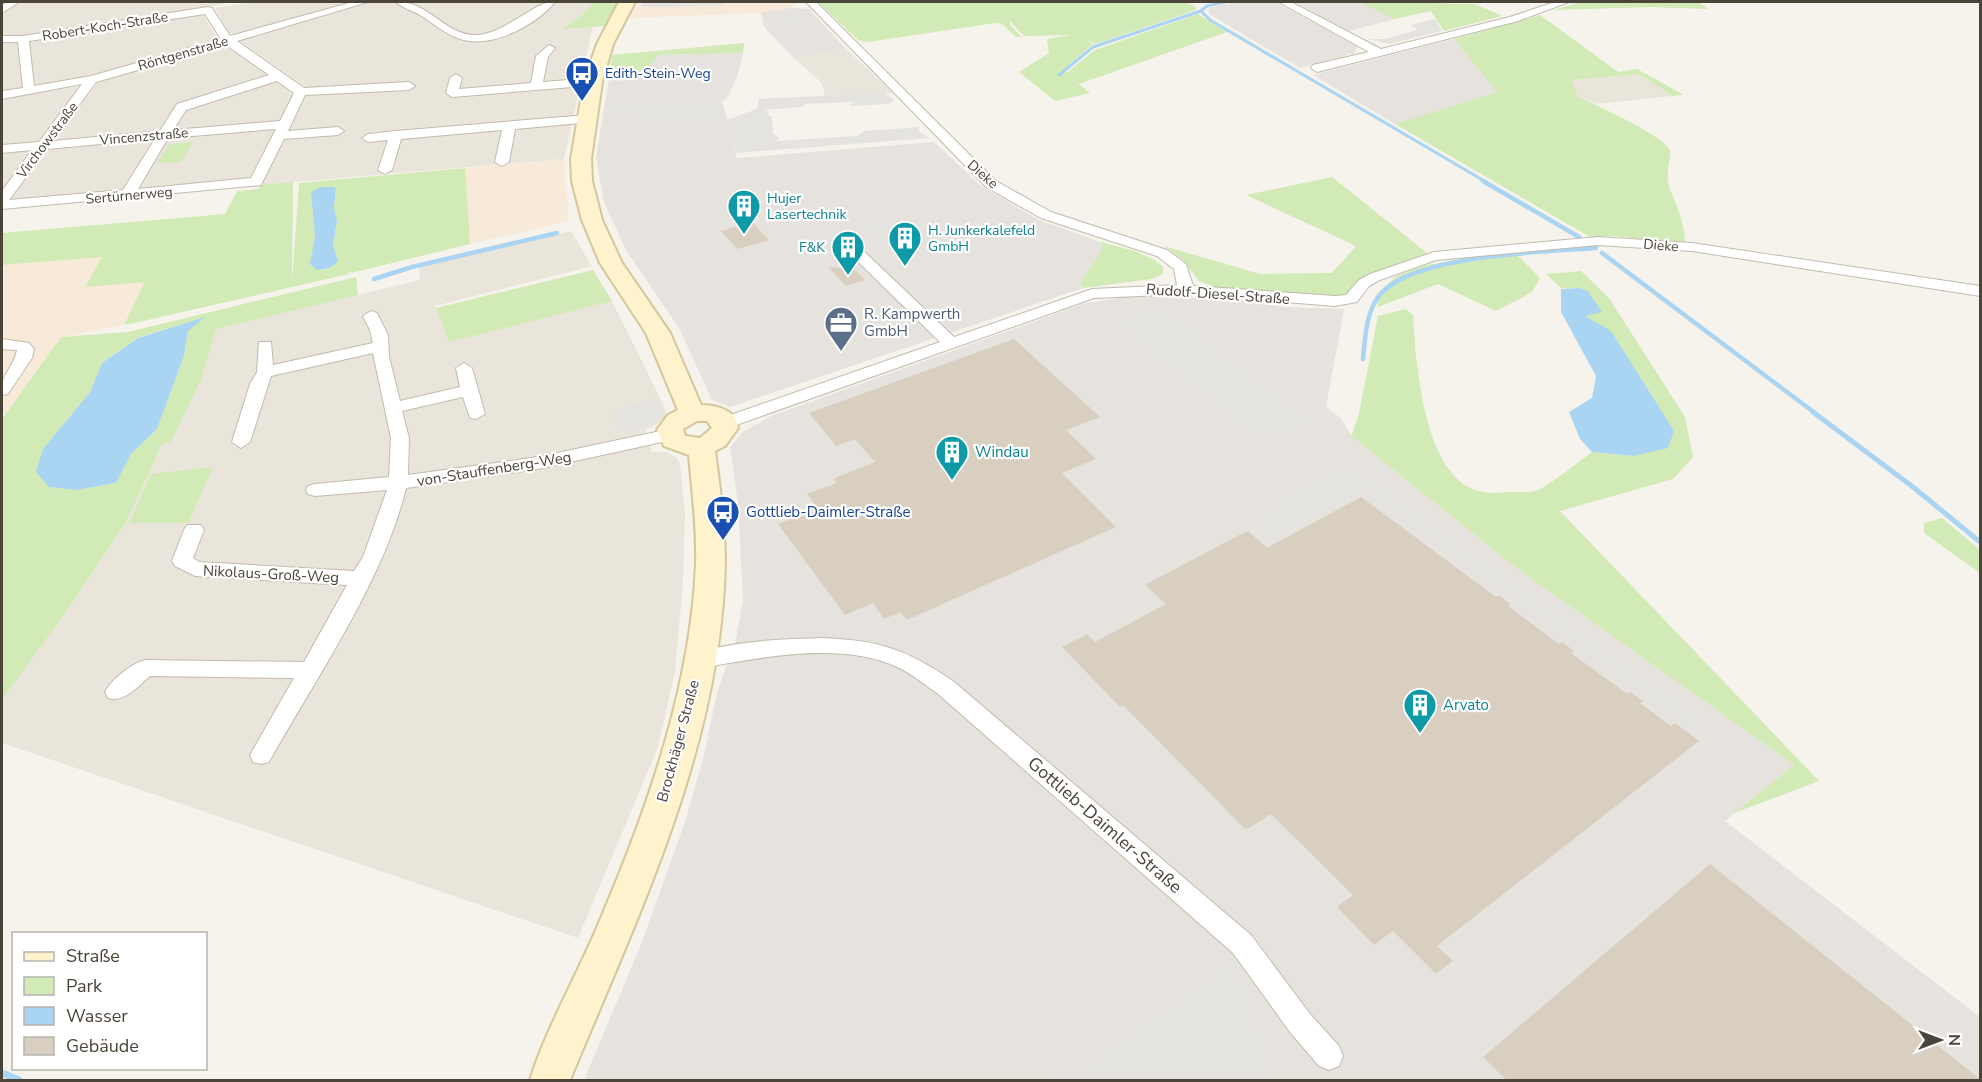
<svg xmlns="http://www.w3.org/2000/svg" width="1982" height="1082" font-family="'Nunito Sans',sans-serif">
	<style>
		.residential { fill: #eae5da }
		.commercial { fill: #f7ead8 }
		.industrial { fill: #e6e2dd }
		.green { fill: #d2eab5; fill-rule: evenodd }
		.parking { fill: #e5e3e0 }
		.water { fill: #a9d4f2 }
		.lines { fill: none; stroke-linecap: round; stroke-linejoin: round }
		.stream-far3 { stroke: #a9d4f2; stroke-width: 3 }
		.stream-far2 { stroke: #a9d4f2; stroke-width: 4.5 }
		.stream-far1 { stroke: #a9d4f2; stroke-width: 5 }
		.stream { stroke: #a9d4f2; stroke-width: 7 }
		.building { fill: #d8cfc1 }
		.street-casing { stroke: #c2bbae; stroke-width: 2 }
		.secondary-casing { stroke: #d6c79b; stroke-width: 4 }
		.street { fill: #fff; fill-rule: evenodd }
		.secondary { fill: #fff3cd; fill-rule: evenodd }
		.labels { text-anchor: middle; stroke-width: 4.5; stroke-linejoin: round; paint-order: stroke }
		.far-street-label { font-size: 14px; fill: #4b4439; stroke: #fff }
		.far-transit-label { font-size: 14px; fill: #164399; stroke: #fff; text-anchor: start }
		.far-culture-label { font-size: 14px; fill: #0d838f; stroke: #fff; text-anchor: start }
		.street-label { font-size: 15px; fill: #4b4439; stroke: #fff }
		.service-label { font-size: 15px; fill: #4e5e75; stroke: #fff; text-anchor: start }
		.culture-label { font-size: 15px; fill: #0d838f; stroke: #fff; text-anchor: start }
		.transit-label { font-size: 15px; fill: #164399; stroke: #fff; text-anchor: start }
		.near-street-label { font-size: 18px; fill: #4b4439; stroke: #fff }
	</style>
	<rect width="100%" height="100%" fill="#f6f3ec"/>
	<g class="residential">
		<polygon points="2,2 225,2 225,4 21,36 2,36"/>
		<polygon points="251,2 355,2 241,34 229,33 215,8"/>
		<polygon points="372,2 594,2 581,16 562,28 593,26 564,159 260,185 308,89 240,41"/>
		<polygon points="203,14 217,39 211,42 104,73 2,94 2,41 32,40"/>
		<polygon points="215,46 225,46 287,87 292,95 290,107 253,179 16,202 10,200 97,83"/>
		<polygon points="846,49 893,93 825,96 822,83 794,58"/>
		<polygon points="1639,74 1672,96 1597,104 1578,97 1572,80"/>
		<polygon points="77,87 78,89 2,190 2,98"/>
		<polygon points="571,231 592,266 435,306 449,342 612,301 663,404 666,415 659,423 645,430 652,452 666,452 675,456 680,463 685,515 683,583 675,671 658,747 578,938 2,743 2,700 68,609 125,524 162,444 171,442 201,380 216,329 420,280 419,267"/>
	</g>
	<g class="commercial">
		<polygon points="640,2 797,2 791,8 761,13 628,18"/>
		<polygon points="564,159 569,221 470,244 465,168"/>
		<polygon points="102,257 85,287 146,281 124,325 61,337 2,418 2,265"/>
	</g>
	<g class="industrial">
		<polygon points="1236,2 1275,2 1357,46 1355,53 1300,68 1209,14 1209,8"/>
		<polygon points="1295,2 1368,2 1363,4 1395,19 1349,31"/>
		<polygon points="791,8 809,9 846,49 794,58 764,27 761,13"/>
		<polygon points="1454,39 1498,92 1395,124 1313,75"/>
		<polygon points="743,53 738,75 726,100 722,101 737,158 934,142 981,186 1039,220 1100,242 1102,250 1080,283 1083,288 730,407 712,400 679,328 626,250 604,202 596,157 609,79 644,75 658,55"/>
		<polygon points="1131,296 1233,299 1285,307 1344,309 1326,407 1341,418 1351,436 1515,567 1794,765 1725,821 1980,1017 1980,1080 584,1080 640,947 685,822 704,755 717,693 736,639 743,600 738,503 730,447 743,432 771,416 1083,304"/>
	</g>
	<g class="green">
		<polygon points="594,2 619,2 607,26 561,29 581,16"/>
		<polygon points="818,2 1185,2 1196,7 1196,10 1095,44 1080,37 1093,44 1067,66 1065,74 1095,50 1198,14 1227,32 1079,84 1072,79 1090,93 1055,101 1019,72 1049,53 1047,39 1071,35 1024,36 1010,21 1010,25 1022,37 1016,37 1002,24 995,23 868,42 858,40"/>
		<polygon points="1369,2 1475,4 1502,16 1444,31 1431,11 1395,19 1362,4"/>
		<polygon points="1581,2 1698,2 1708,9 1650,7 1553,10"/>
		<path d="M1540,15L1618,72L1637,69L1684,95L1672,96L1639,74L1572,80L1578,97C1593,103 1664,136 1670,150C1672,156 1665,172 1669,186C1676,205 1685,222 1685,243L1613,236L1590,237L1395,124L1497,92L1454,39Z"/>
		<polygon points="744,43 743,53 658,55 644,75 609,79 612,55"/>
		<polygon points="193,142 181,162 157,163 170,144"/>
		<path d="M465,168L470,244L351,273L348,270L349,274L130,324L124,325L145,282L85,287L102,257L2,265V233L225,214L237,191L259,189L260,185L293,182L292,284L299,183ZM336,187L334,208L337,221L333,245L338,261L330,268L317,270L311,264L315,236L311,192Z"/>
		<polygon points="1332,177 1427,253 1365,279 1349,293 1336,297 1313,297 1217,288 1199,281 1183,260 1164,246 1260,274 1332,273 1356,246 1246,195"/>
		<polygon points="1100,242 1135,251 1153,259 1163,267 1163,274 1152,279 1083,288 1080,283 1102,250"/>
		<polygon points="1516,254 1540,278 1532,292 1496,311 1438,284 1378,307 1377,295 1396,276 1425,265"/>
		<polygon points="593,270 612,301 449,342 436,308"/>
		<path d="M1581,271L1609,298L1685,417L1693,457L1673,479L1560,511L1819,781L1734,813L1794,765L1515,567L1351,436L1358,418L1378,316L1406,309L1413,315C1416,363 1423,471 1475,490C1487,494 1500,493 1512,492C1519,492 1528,493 1535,491C1547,488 1579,461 1592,452L1634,456L1584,316L1588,292L1579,288H1561L1546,274Z"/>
		<path d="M356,277L358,295L216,329L201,380L171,442L162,444L125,524L68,609L2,700V419L61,337L128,332ZM202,318L188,331L184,356L157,429L131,454L116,483L76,490L49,487L43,449L90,392L102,363L137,338Z"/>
		<polygon points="213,467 188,523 129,523 151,474"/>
		<polygon points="1942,518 1980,550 1980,573 1924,533 1924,523"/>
	</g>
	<g class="parking">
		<polygon points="643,2 724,2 723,6 640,7"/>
		<polygon points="788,11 803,12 797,17 804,25 776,30 766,18 782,15"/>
		<polygon points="1435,19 1442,31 1389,44 1368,39 1384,39 1418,30 1410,25"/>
		<polygon points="884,93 894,100 889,104 850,106 853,102 805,104 801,107 763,110 769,111 768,115 772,117 773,133 779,138 777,141 857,136 864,131 920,127 918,131 930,138 736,153 727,120 754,110 758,108 758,99"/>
		<polygon points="720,101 726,119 641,123 629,117 603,118 605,105"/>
		<polygon points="886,219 887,219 910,241 883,249 860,227"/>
		<polygon points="1166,306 1315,422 1261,444 1110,322 1153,307"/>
		<polygon points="657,398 664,415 658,422 626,435 623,426 618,427 613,410"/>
		<polygon points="1352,462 1708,721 1692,734 1363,492 1272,541 1244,518"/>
		<polygon points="1236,958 1273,1063 1262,1072 1269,1080 1060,1080"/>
	</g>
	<g class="water">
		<polygon points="320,187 336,187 334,208 337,221 333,245 338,261 330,268 317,270 310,264 315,236 311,192"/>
		<polygon points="1579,288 1588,291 1602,312 1585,316 1611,331 1674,431 1668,448 1634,456 1592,452 1580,439 1569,412 1592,398 1596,376 1561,312 1561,289"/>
		<polygon points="205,317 188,331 184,356 157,429 131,454 116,483 76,490 49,487 36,472 43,449 90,392 102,363 138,338"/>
	</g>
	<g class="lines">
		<g class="stream-far3">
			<polyline points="1225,2 1207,6 1201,11 1210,20 1486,182"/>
			<polyline points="1059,75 1093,47 1201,11"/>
		</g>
		<g class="stream-far2">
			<polyline points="1483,181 1579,237"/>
			<polyline points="1602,253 1815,413"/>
			<polyline points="374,279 412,267 557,233"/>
			<path d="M1363,359C1365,338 1366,314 1378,297C1409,254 1546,252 1596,248"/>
		</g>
		<polyline class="stream-far1" points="1813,412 1913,487 1980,542"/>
		<polyline class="stream" points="2,1073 19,1080"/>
	</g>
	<g class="building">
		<polygon points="752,222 769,240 737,249 721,231"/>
		<polygon points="828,267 855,270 865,280 846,286"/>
		<polygon points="1014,339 1100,417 1066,430 1096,459 1062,473 1116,527 907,620 900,612 884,619 873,603 845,615 778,524 818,509 807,494 837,483 833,479 875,462 855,439 836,446 809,413"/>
		<polygon points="1361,497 1496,597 1499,595 1510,604 1508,606 1559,644 1562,642 1574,651 1571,653 1627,694 1630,692 1643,701 1640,703 1671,726 1675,723 1699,741 1437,946 1453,961 1436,974 1393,931 1374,945 1337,907 1353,895 1271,814 1247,829 1244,828 1123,705 1120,707 1062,647 1087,634 1095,642 1166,604 1145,585 1241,534 1248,531 1267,548"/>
		<polygon points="1710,864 1980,1079 1980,1080 1506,1080 1483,1057"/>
	</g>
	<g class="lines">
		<defs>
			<g id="street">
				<polygon points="8,2 19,2 2,13 2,5"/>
				<path d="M353,2H368L237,41L304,88L409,82L415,86L409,90L305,95L288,131L338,127L344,131L338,135L284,139L261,185L2,209V191L32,150L2,153V145L39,142L82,84L2,99V91L23,88L18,42H2V36H23L208,7L212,8L230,36ZM205,14L221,39L91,76L34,86L29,41ZM226,45L269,75L177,104L160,131L53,141L96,82ZM277,81L294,93L280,121L173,130L186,110ZM276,129L251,178L138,189L168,138ZM155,139L123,190L9,200L47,149Z"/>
				<path d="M396,2C428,0 446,36 476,35C506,34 535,0 555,2C535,26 491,49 460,39C445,34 433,23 420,15C412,10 402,8 396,2Z"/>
				<polygon points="806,2 816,2 996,181 1051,212 1167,250 1186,264 1193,286 1335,296 1346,295 1359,280 1370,274 1434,252 1598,237 1692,243 1980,286 1980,296 1692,251 1598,245 1436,260 1380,280 1369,286 1357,302 1335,306 1183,294 1094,298 725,429 716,423 719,419 940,342 844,248 842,245 844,242 854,242 954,337 1092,289 1177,285 1174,269 1157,256 1041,218 986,187"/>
				<polygon points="1279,2 1291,2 1381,49 1510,17 1555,2 1569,2 1518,21 1317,72 1311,68 1313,65 1369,52"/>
				<polygon points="549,45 555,48 548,57 543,82 593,78 597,79 597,85 452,97 446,93 450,78 456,74 462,78 459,89 531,83 536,56"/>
				<polygon points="587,115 591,116 591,122 515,129 509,162 502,166 495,162 502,130 401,139 392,170 385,174 378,170 388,140 368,142 362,138 368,134 396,131"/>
				<path d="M371,311L377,313L388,335L389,357L400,401L460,387L456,368L464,363L472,368L485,414L476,419L470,418L463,397L402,411L409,438L408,475L538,457L670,429L679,435L676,439L538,469L406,488C384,580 316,678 269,762L261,764L253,762L250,755L294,678L150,676C138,686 125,703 108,698L105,692C112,679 131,664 145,660L304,662L347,585L195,576L175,566L172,561L184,530L187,525H201L204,530L193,558L199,562L354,571L363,557L387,490L315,496L308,494L306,490L308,486L315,484L389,477L391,438L373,353L271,376L250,442L241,448L232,442L250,384L257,372L259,342H271L273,365L373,343L370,330L363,316Z"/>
				<path d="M2,339L29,343L34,349L32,358L8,394L2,395C0,373 13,370 17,350L2,349Z"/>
				<path d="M824,638C882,641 905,649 953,681L1251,935L1310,1014L1339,1046L1343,1056L1339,1066L1329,1070L1319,1066L1290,1032L1233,953L937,693C923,684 910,672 895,666C839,641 758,658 700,668L692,666L689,660L692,654C734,641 781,639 824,638Z"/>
			</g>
			<path id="secondary" d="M619,2H635L613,44L602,82L591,159L592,181L602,220L622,263L670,333L701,405C716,405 737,410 738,428L725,446L715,451C720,488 725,526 725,564C721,747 638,915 570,1080H530C547,1026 579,972 601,918C648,807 691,685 696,564C697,527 692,491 689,455L664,446L657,430L668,415L678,410L646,333L600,263L582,220L572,181L571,159L584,82L597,44ZM697,421H707L712,428L700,438L685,436L683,429Z"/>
		</defs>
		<use href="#street" class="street-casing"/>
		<use href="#secondary" class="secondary-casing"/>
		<use href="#street" class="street"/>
		<use href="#secondary" class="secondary"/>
	</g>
	<defs>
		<symbol id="bus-pin" viewBox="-11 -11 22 30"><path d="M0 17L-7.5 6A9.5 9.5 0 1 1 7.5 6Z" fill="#1a4fb4" stroke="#fff"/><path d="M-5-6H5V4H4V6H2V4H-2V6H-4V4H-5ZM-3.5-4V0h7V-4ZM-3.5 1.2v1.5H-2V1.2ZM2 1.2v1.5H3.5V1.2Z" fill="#fff"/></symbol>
		<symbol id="building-pin" viewBox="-11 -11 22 30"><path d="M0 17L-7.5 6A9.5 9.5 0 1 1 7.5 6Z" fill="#0f9aa8" stroke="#fff"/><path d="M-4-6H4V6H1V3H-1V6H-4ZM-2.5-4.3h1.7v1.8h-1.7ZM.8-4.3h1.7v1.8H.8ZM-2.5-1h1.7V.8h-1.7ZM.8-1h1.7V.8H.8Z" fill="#fff"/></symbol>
		<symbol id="office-pin" viewBox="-11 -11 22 30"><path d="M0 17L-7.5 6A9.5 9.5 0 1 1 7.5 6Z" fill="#5c6f8a" stroke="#fff"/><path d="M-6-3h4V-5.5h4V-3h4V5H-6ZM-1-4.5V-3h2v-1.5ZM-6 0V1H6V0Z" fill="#fff"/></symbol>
	</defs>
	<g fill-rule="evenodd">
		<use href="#bus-pin" x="563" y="54" width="38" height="52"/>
		<use href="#building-pin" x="725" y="187" width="38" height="52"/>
		<use href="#building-pin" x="886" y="219" width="38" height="52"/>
		<use href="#building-pin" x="829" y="228" width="38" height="52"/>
		<use href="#office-pin" x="822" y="304" width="38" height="52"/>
		<use href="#building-pin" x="933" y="433" width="38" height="52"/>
		<use href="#bus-pin" x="704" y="493" width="38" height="52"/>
		<use href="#building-pin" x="1401" y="686" width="38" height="52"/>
	</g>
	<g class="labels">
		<g class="far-street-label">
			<text transform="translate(105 26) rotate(-9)" y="5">Robert-Koch-Straße</text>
			<text transform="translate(183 53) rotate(-16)" y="5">Röntgenstraße</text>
			<text transform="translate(144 136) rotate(-5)" y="5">Vincenzstraße</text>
			<text transform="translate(47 140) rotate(-53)" y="5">Virchowstraße</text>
			<text transform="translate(983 174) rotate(41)" y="5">Dieke</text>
			<text transform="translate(129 195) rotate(-5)" y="5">Sertürnerweg</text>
			<text transform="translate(1661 245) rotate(5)" y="5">Dieke</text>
		</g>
		<g class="far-transit-label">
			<text x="605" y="78">Edith-Stein-Weg</text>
		</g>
		<g class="far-culture-label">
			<text x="767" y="203">Hujer<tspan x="767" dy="16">Lasertechnik</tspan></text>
			<text x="928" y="235">H. Junkerkalefeld<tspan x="928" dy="16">GmbH</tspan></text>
			<text x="825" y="252" text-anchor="end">F&amp;K</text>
		</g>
		<g class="street-label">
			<text transform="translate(1218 294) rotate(4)" y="5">Rudolf-Diesel-Straße</text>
			<text transform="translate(494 469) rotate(-9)" y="5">von-Stauffenberg-Weg</text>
			<text transform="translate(271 574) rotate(3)" y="5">Nikolaus-Groß-Weg</text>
			<text transform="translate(678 741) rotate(-75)" y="5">Brockhäger Straße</text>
		</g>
		<g class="service-label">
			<text x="864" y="319">R. Kampwerth<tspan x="864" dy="17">GmbH</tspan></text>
		</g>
		<g class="culture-label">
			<text x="975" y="457">Windau</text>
			<text x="1443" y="710">Arvato</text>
		</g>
		<g class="transit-label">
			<text x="746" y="517">Gottlieb-Daimler-Straße</text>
		</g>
		<g class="near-street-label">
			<text transform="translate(1105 825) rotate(41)" y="6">Gottlieb-Daimler-Straße</text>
		</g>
	</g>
	<rect width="1982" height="1082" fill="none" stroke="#4b4439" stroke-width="6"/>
	<rect x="12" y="932" width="195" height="138" fill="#ffffff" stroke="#b7b4b0" stroke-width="1.5"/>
	<rect x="24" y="952" width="30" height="9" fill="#fff3cd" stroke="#b7b4b0" stroke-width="1.5"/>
	<text x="66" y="962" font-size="18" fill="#4b4439">Straße</text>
	<rect x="24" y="977" width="30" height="18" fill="#d2eab5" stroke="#b7b4b0" stroke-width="1.5"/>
	<text x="66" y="992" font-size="18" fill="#4b4439">Park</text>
	<rect x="24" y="1007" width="30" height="18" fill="#a9d4f2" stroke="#b7b4b0" stroke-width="1.5"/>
	<text x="66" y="1022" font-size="18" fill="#4b4439">Wasser</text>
	<rect x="24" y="1037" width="30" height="18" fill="#d8cfc1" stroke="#b7b4b0" stroke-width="1.5"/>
	<text x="66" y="1052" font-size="18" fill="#4b4439">Gebäude</text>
	<g transform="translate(1940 1040) rotate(90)" stroke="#ffffff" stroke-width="4.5" paint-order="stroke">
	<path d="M0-4.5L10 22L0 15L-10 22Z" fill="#4b4439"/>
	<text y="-9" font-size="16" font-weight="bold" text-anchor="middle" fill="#4b4439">N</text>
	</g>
</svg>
